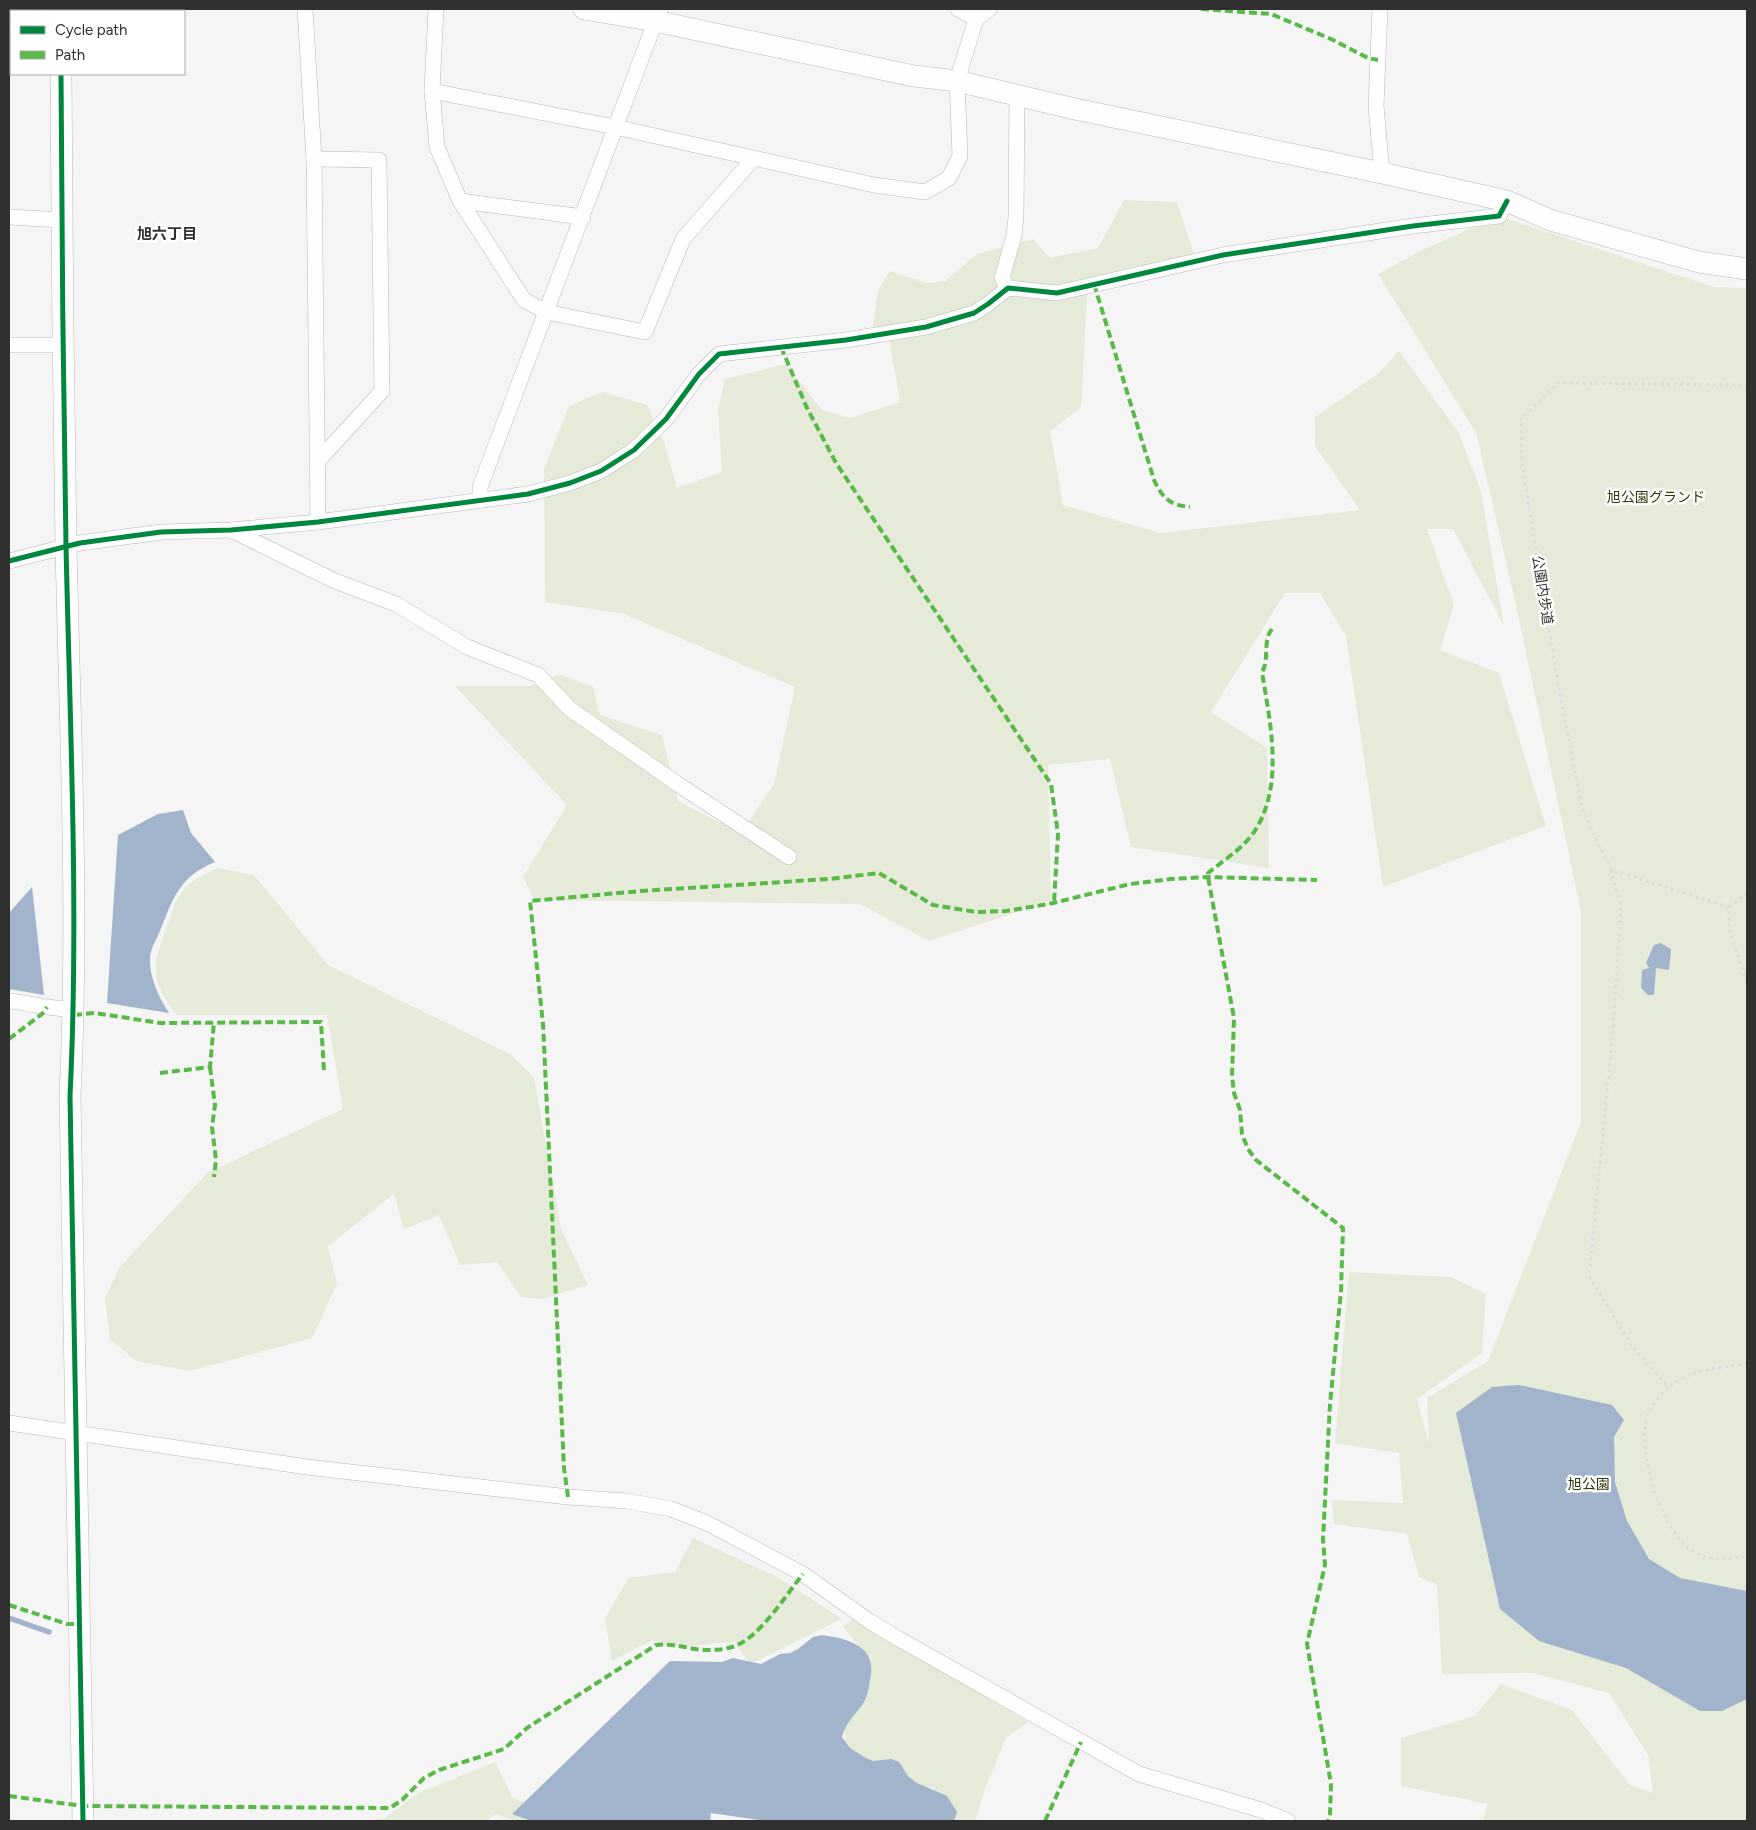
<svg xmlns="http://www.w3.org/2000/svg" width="1756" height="1830" font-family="Figtree,'Noto Sans JP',sans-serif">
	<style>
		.green { fill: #e6ebd9 }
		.water { fill: #a1b4cb }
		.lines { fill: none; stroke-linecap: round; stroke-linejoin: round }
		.stream { stroke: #a1b4cb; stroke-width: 5.5 }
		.street-casing { stroke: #b8b8ba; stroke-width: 16 }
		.secondary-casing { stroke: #b8b8ba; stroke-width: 22 }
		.path { stroke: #dcdcdc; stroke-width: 3; stroke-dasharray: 2.5 4; stroke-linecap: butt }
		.street { stroke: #fefefe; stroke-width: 15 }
		.secondary { stroke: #fefefe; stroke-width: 21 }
		.quiet { stroke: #58b947; stroke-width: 4; stroke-dasharray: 8 4; stroke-linecap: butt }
		.cycleway-casing { stroke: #fff; stroke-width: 8 }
		.cycleway { stroke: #00873e; stroke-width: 5 }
		.labels { text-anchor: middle; stroke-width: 5; stroke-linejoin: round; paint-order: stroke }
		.park-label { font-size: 14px; fill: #2e3907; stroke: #fff }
		.street-label { font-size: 14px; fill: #303031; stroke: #fff }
		.neighbourhood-label { font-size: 15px; font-weight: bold; fill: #303031; stroke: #fff }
	</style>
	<rect width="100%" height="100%" fill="#f5f5f6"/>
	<g class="green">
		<polygon points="1124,200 1177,202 1194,254 1088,280 1081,407 1050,431 1063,505 1161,533 1360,510 1315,446 1315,417 1379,373 1399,351 1459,433 1481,491 1504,626 1453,529 1427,529 1454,605 1440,650 1499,673 1546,826 1383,887 1346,636 1320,593 1285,593 1211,712 1267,748 1269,868 1131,847 1110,759 1048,765 1051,901 929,941 860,904 534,900 523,877 567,805 455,686 530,686 560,674 593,687 600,715 662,735 678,801 741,833 774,784 795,687 624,614 545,602 544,469 569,406 602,392 647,405 664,442 677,488 722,472 718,409 725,379 786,364 822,410 850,418 900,402 889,339 873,327 878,290 890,271 926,283 945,281 977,254 1033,239 1050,258 1098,248"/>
		<polygon points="1499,216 1714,287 1747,288 1747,1821 1483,1821 1488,1804 1401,1786 1401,1738 1475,1716 1501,1684 1572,1710 1630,1785 1653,1793 1648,1755 1609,1693 1533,1673 1442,1674 1437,1585 1419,1577 1407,1534 1334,1524 1332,1500 1403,1503 1399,1453 1335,1443 1349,1272 1451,1277 1486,1294 1482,1353 1417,1399 1429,1444 1427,1398 1488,1361 1581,1122 1581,912 1516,605 1476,433 1378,274 1422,250"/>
		<path d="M217,868L254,875L328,965L510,1054L534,1077L561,1229L588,1285L543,1299L521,1297L497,1262L460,1265L439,1215L404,1229L394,1194L328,1246L337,1284L312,1338L190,1371L136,1361L110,1339L105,1298L119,1268L207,1173L343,1109L327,1015H177C148,981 153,962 168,923C172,911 176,898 185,888C194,879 205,874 217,868Z"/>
		<polygon points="693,1538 779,1578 842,1619 751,1664 734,1642 677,1647 651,1641 612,1661 605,1619 628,1578 675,1572"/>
		<polygon points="854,1618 1028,1722 1006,1738 985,1789 975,1821 926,1821 935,1787 881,1788 847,1758 843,1710 871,1660 843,1627"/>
		<polygon points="495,1762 513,1798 572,1821 515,1821 496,1814 486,1821 368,1821 385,1818 418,1793"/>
	</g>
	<g class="water">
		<path d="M183,810L191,833L215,862C180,876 173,898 160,931C157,938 151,948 150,956C149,977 158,996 169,1013L107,1003L118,835L158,814Z"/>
		<polygon points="32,887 44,995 9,989 9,913"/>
		<polygon points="1660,943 1671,949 1669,970 1656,968 1654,995 1648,995 1641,988 1642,970 1649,968 1646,963 1654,945"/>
		<polygon points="1519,1385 1612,1405 1624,1420 1614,1437 1615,1482 1627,1521 1649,1559 1680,1578 1747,1591 1747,1699 1722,1711 1700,1711 1626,1668 1539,1641 1500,1609 1456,1413 1492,1387"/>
		<path d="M822,1635C849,1639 878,1646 870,1680C869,1687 868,1695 864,1702C855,1716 847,1720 842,1737L850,1748L864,1757L873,1761L891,1759L899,1762L908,1776L917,1783L947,1796L957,1812L954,1821H766L711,1813L710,1821H531L512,1814L670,1661L722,1662L733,1658L761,1664L780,1654L790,1653L798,1649L813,1637Z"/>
	</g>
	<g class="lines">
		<polyline class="stream" points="9,1618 49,1632"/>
		<defs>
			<g id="street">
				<polyline points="305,9 314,159 318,522"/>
				<polyline points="436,9 432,91 437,147 460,201 524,300 546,312 645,332 683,239 753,159"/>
				<polyline points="958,9 976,19"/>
				<polyline points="1380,9 1376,106 1382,173"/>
				<polyline points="9,51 11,52"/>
				<polyline points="432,91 615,127 874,185 925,192 949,178 960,156 957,81 976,19 989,9"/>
				<polyline points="314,159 379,160 382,391 317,462"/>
				<polyline points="460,201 583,217"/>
				<polyline points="9,217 62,220"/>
				<polyline points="1008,288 1002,278 1014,236 1016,217 1017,95"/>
				<polyline points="9,345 64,345"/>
				<polyline points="480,499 480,487 660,9"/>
				<polyline points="231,530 335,581 396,604 467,647 538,675 570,709 679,785 789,857"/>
				<polyline points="9,561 80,543 161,532 231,530 318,522 528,494 570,483 601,471 634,450 666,419 699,374 719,354 846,340 926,327 974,313 988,304 1008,288 1057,293 1223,255 1413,226 1499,216 1507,201"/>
				<path d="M9,1001C31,1003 52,1010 74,1009"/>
				<polyline points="9,1423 307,1467 568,1497 627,1501 671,1509 707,1523 803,1574 869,1621 899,1639 1139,1774 1261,1810 1288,1821"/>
			</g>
			<g id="secondary">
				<polyline points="59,9 60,11"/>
				<polyline points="584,9 655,21 914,76 957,81 1075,109 1382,173 1507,201 1550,220 1699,262 1747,269"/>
				<path d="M61,74C62,231 63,389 66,546C70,730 79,913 70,1096L83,1821"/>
			</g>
		</defs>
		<use href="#street" class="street-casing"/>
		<use href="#secondary" class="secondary-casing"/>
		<g class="path">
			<polyline points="1611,870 1621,907 1613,1030 1589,1276 1633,1348 1669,1387"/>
			<polyline points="1747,894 1729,907 1729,930 1747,982"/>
			<polyline points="1729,907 1611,870 1582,808 1556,672 1522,462 1521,419 1558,383 1747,385"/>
			<path d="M1747,1363C1721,1369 1689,1368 1668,1388C1658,1397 1646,1412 1645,1426C1642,1464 1662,1537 1698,1554C1714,1562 1731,1558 1747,1556"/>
		</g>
		<use href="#street" class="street"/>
		<use href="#secondary" class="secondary"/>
		<g class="quiet">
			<polyline points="1201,9 1271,14 1331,39 1368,58 1378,60"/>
			<path d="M1094,284L1154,480C1163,499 1170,505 1190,507"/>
			<polyline points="781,347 807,408 836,463 1051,784 1058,834 1054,903"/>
			<path d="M1272,629C1262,641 1270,659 1262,672C1270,722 1284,783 1256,829C1245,847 1224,860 1208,873V877L1234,1018L1232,1076L1234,1093L1240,1110L1242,1134L1248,1149L1256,1160L1343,1228L1341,1291L1330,1404L1323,1539L1325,1565L1307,1644L1331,1784L1330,1814L1328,1821"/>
			<polyline points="74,1015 95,1013 160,1023 321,1022 324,1071"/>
			<polyline points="9,1039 42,1014 47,1007"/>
			<polyline points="210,1067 215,1105 212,1127 216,1160 214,1177"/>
			<polyline points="160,1073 210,1067 214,1022"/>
			<polyline points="568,1497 564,1468 543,1024 530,901 641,891 829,879 879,873 933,905 976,912 1006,911 1049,904 1130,884 1171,879 1208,877 1317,880"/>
			<polyline points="9,1605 67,1624 79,1624"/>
			<path d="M9,1796L83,1806L390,1808L402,1800L424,1778L439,1770L504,1749L527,1728L656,1645C673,1643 688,1649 705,1650C714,1650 723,1650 732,1647C759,1639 785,1596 803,1574"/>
			<polyline points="1045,1821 1081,1742"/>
		</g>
		<defs>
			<g id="cycleway">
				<path d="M61,74C62,231 63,389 66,546C70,730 79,913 70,1096L83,1821"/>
				<polyline points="9,561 80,543 161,532 231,530 318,522 528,494 570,483 601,471 634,450 666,419 699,374 719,354 846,340 926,327 974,313 988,304 1008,288 1057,293 1223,255 1413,226 1499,216 1507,201"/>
			</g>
		</defs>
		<use href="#cycleway" class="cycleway-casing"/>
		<use href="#cycleway" class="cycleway"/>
	</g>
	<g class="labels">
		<g class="park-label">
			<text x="1656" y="502">旭公園グランド</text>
			<text x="1589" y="1489">旭公園</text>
		</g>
		<g class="street-label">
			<text transform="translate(1543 590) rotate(81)" y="5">公園内歩道</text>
		</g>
		<g class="neighbourhood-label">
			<text x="167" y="239">旭六丁目</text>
		</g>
	</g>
	<rect width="1756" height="1830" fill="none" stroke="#303031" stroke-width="20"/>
	<rect x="10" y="10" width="175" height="65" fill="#ffffff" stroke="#acacad"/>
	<rect x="20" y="26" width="25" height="8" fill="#00873e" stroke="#acacad"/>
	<text x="55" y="35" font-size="15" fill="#303031">Cycle path</text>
	<rect x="20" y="51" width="25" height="8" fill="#58b947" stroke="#acacad"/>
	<text x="55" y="60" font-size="15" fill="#303031">Path</text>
</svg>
